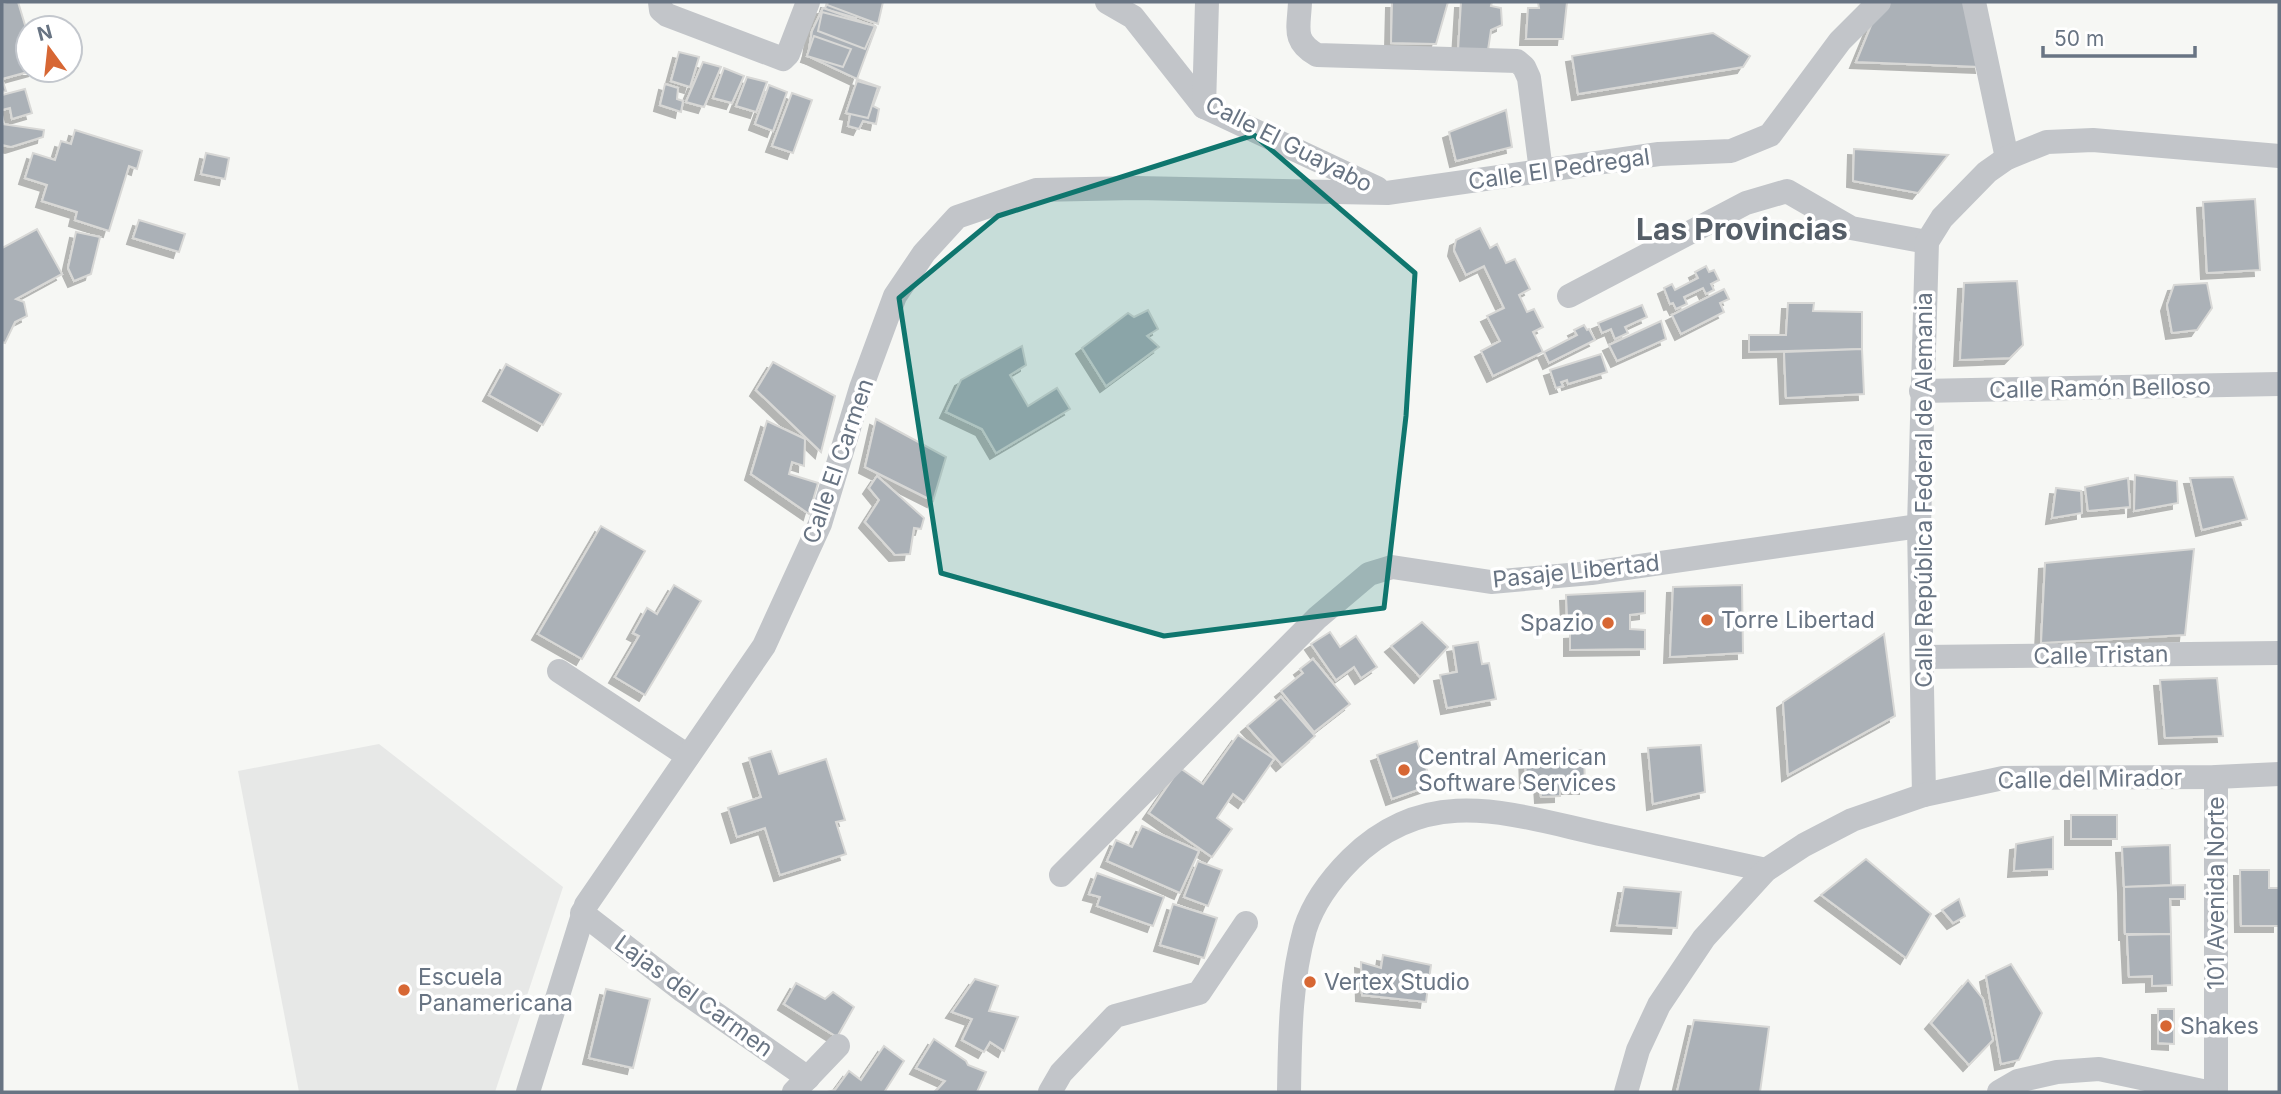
<svg xmlns="http://www.w3.org/2000/svg" width="2281" height="1094" font-family="Inter,sans-serif">
	<style>
		.built { fill: #e7e8e7 }
		.building { fill: #abb1b7; stroke: #d8d8d6; stroke-width: 2; filter: url(#shadow) }
		.lines { fill: none; stroke-linecap: round; stroke-linejoin: round }
		.minor { stroke: #c2c5c9; stroke-width: 24 }
		.marked { fill: #0f766e; fill-opacity: 0.2; stroke: #0f766e; stroke-width: 5; stroke-linejoin: round }
		.poi-dot { fill: #d76734; stroke: #fff; stroke-width: 2.5 }
		.labels { text-anchor: middle; stroke-width: 7; stroke-linejoin: round; paint-order: stroke }
		.street-label { font-size: 23px; fill: #687483; stroke: #fff }
		.poi-label { font-size: 23px; fill: #687483; stroke: #fff; text-anchor: start }
		.district-label { font-size: 30px; font-weight: bold; fill: #555e68; stroke: #fff }
	</style>
	<defs>
		<filter id="shadow"><feDropShadow dx="-6" dy="6" stdDeviation="0" flood-color="#0004"/></filter>
	</defs>
	<rect width="100%" height="100%" fill="#f6f7f4"/>
	<polygon class="built" points="379,744 563,887 495,1092 299,1092 238,771"/>
	<g class="building">
		<polygon points="7,2 18,2 28,35 28,70 35,70 2,79 6,91 2,92 2,3"/>
		<polygon points="827,2 861,2 856,18 825,9"/>
		<polygon points="828,2 883,2 878,24 827,5"/>
		<polygon points="1392,2 1448,2 1436,44 1391,43"/>
		<polygon points="1461,2 1492,2 1491,6 1501,8 1502,25 1491,30 1488,50 1458,51"/>
		<polygon points="1538,2 1567,2 1563,39 1526,39 1528,8 1539,8"/>
		<polygon points="1886,2 1969,2 1981,67 1856,62 1877,11"/>
		<polygon points="823,8 876,27 857,79 808,56 812,31"/>
		<polygon points="822,12 875,26 865,49 818,31"/>
		<polygon points="1713,33 1750,56 1743,67 1578,94 1572,56"/>
		<polygon points="814,36 851,49 843,67 807,56"/>
		<polygon points="679,52 699,57 690,87 671,81"/>
		<polygon points="703,62 721,67 704,107 686,102"/>
		<polygon points="724,68 744,76 732,103 713,98"/>
		<polygon points="747,77 767,82 756,112 736,106"/>
		<polygon points="857,79 880,87 873,106 879,109 876,124 863,121 859,129 848,126"/>
		<polygon points="857,81 878,87 868,118 846,113"/>
		<polygon points="665,84 678,88 677,99 683,101 681,112 660,105"/>
		<polygon points="769,85 787,92 773,131 755,124"/>
		<polygon points="25,89 32,113 12,119 10,108 2,110 2,95"/>
		<polygon points="792,93 812,100 793,153 772,146"/>
		<polygon points="1506,110 1512,147 1456,161 1449,132"/>
		<polygon points="2,124 44,130 43,137 11,147 2,145"/>
		<polygon points="75,130 142,151 137,169 129,166 109,231 75,220 77,212 42,201 47,185 25,178 33,153 55,160 61,141 71,144"/>
		<polygon points="1854,149 1948,155 1918,193 1853,181"/>
		<polygon points="206,153 229,158 225,179 201,174"/>
		<polygon points="2255,199 2260,270 2207,273 2203,202"/>
		<polygon points="139,220 185,234 179,252 133,238"/>
		<polygon points="1480,228 1490,248 1497,244 1506,263 1515,259 1530,289 1519,295 1527,312 1534,309 1543,327 1533,332 1543,352 1493,376 1481,351 1500,341 1487,316 1504,308 1484,266 1466,275 1454,250 1456,240"/>
		<polygon points="37,229 62,274 16,299 24,302 27,316 15,322 5,343 2,342 2,248"/>
		<polygon points="76,232 100,237 91,274 74,281 68,268"/>
		<polygon points="1706,266 1709,272 1714,270 1719,280 1711,284 1714,290 1706,294 1703,288 1684,297 1687,304 1676,309 1673,303 1670,304 1664,288 1672,284 1675,290 1698,278 1695,272"/>
		<polygon points="2017,281 2023,345 2010,358 1960,360 1964,283"/>
		<polygon points="2207,283 2212,308 2197,330 2172,333 2167,305 2174,285"/>
		<polygon points="1724,289 1729,299 1720,303 1724,312 1681,334 1672,315"/>
		<polygon points="1788,303 1814,303 1813,311 1862,312 1862,349 1749,352 1749,335 1786,335"/>
		<polygon points="1642,305 1647,317 1625,327 1628,333 1615,339 1611,329 1602,333 1598,323"/>
		<polygon points="1148,310 1158,329 1147,336 1159,347 1106,386 1082,348 1128,313 1134,317"/>
		<polygon points="1661,321 1666,339 1617,361 1609,345"/>
		<polygon points="1584,325 1587,330 1589,329 1595,340 1549,363 1544,352 1577,335 1574,330"/>
		<polygon points="1022,346 1026,365 1010,375 1028,406 1057,388 1070,409 996,453 982,429 946,412 961,380"/>
		<polygon points="1862,349 1864,394 1786,398 1784,352"/>
		<polygon points="1601,354 1607,372 1568,384 1567,380 1561,382 1563,386 1556,388 1550,370"/>
		<polygon points="773,362 835,396 821,452 756,390"/>
		<polygon points="506,364 561,394 543,425 489,395"/>
		<polygon points="876,419 946,457 933,501 865,467"/>
		<polygon points="767,421 805,439 804,466 792,462 789,474 818,483 809,514 751,474"/>
		<polygon points="2135,475 2177,481 2178,503 2134,511"/>
		<polygon points="877,476 924,518 921,529 914,528 910,554 895,555 865,522 879,500 869,488"/>
		<polygon points="2233,477 2247,519 2202,530 2190,478"/>
		<polygon points="2128,478 2130,507 2088,511 2085,487"/>
		<polygon points="2056,488 2081,491 2082,513 2052,518"/>
		<polygon points="601,526 645,551 582,659 538,634"/>
		<polygon points="2194,549 2185,635 2041,643 2045,563"/>
		<polygon points="674,585 701,601 645,695 615,677 639,636 633,633 647,608 657,614"/>
		<polygon points="1742,585 1743,653 1670,657 1673,587"/>
		<polygon points="1645,591 1645,613 1630,615 1630,629 1645,630 1645,649 1570,650 1570,633 1586,632 1586,615 1567,616 1566,595"/>
		<polygon points="1422,622 1448,647 1420,677 1391,646"/>
		<polygon points="1330,632 1340,647 1356,636 1377,667 1361,678 1354,667 1336,680 1311,644"/>
		<polygon points="1884,634 1895,716 1788,775 1783,702"/>
		<polygon points="1478,642 1482,664 1489,663 1496,699 1447,708 1440,675 1457,672 1453,646"/>
		<polygon points="1313,659 1350,704 1314,732 1281,691 1303,673 1300,669"/>
		<polygon points="2217,678 2223,736 2165,738 2160,680"/>
		<polygon points="1281,697 1315,736 1282,765 1247,726"/>
		<polygon points="1238,735 1274,759 1244,802 1233,794 1217,818 1232,829 1212,857 1149,813 1180,768 1203,784"/>
		<polygon points="1417,741 1432,785 1392,799 1377,755"/>
		<polygon points="1701,745 1705,792 1653,804 1648,748"/>
		<polygon points="1584,750 1585,788 1560,788 1560,796 1541,797 1540,782 1526,782 1525,752"/>
		<polygon points="771,751 779,774 826,759 845,820 836,822 846,854 780,875 765,828 737,837 728,808 761,797 749,758"/>
		<rect x="2071" y="815" width="46" height="24"/>
		<polygon points="1142,826 1199,851 1180,893 1107,861 1116,840 1132,847"/>
		<polygon points="2053,837 2053,869 2014,871 2016,844"/>
		<polygon points="2170,845 2171,885 2124,887 2122,847"/>
		<polygon points="1866,859 1931,914 1906,958 1821,895"/>
		<polygon points="1198,861 1222,870 1208,906 1184,897"/>
		<polygon points="2240,870 2269,870 2269,888 2279,888 2279,926 2241,926"/>
		<polygon points="1097,873 1164,897 1153,926 1097,906 1100,897 1089,894"/>
		<polygon points="2185,885 2185,899 2170,899 2171,934 2125,934 2124,887"/>
		<polygon points="1624,887 1681,892 1677,928 1617,925"/>
		<polygon points="1959,899 1965,916 1953,923 1942,910"/>
		<polygon points="1173,904 1217,918 1204,958 1160,945"/>
		<polygon points="2171,934 2172,985 2152,986 2152,976 2129,977 2127,935"/>
		<polygon points="1383,955 1431,965 1426,1002 1362,995 1361,962 1381,968"/>
		<polygon points="2011,964 2042,1013 2019,1060 2001,1064 1986,976"/>
		<polygon points="975,979 998,986 989,1011 1018,1017 1004,1051 990,1042 984,1052 962,1040 972,1019 952,1012"/>
		<polygon points="1968,980 1983,999 1993,1040 1969,1065 1931,1023"/>
		<polygon points="796,983 825,999 833,992 854,1007 837,1037 784,1004"/>
		<polygon points="606,989 650,999 633,1068 589,1058"/>
		<polygon points="2158,1009 2174,1009 2174,1044 2158,1043"/>
		<polygon points="1694,1020 1769,1027 1760,1092 1677,1092"/>
		<polygon points="934,1039 966,1061 968,1065 986,1072 977,1092 935,1092 945,1081 916,1068"/>
		<polygon points="884,1046 904,1061 885,1091 887,1092 827,1092 835,1090 849,1071 861,1080"/>
	</g>
	<g class="lines">
		<g class="minor">
			<polyline points="660,2 661,10 667,15 783,59 788,54 808,2"/>
			<polyline points="1107,2 1133,17 1204,107 1377,188"/>
			<path d="M1300,2C1299,28 1292,41 1317,55L1517,61L1524,67L1529,78L1541,171"/>
			<polyline points="1974,2 2007,158"/>
			<polyline points="1204,107 1207,2"/>
			<polyline points="1569,296 1746,203 1787,191 1851,228 1927,242"/>
			<polyline points="1921,391 2279,384"/>
			<polyline points="1923,657 2279,653"/>
			<polyline points="559,671 688,756"/>
			<polyline points="2216,777 2216,1092"/>
			<polyline points="1924,795 1919,526 1927,242 1942,218 1987,172 2007,158 2047,142 2093,140 2279,156"/>
			<polyline points="1061,875 1317,618 1369,574 1392,567 1491,582 1591,573 1919,526"/>
			<polyline points="582,913 683,991 808,1078"/>
			<polyline points="528,1092 586,905 764,646 820,524 861,388 895,296 924,253 957,217 1036,190 1136,188 1387,193 1659,154 1731,151 1770,135 1840,41 1879,2"/>
			<polyline points="794,1092 838,1046"/>
			<polyline points="1050,1092 1061,1073 1115,1016 1199,993 1246,923"/>
			<path d="M1289,1092C1290,1038 1290,982 1305,929C1314,901 1331,879 1351,859C1429,782 1512,815 1605,835C1659,847 1712,858 1766,870"/>
			<polyline points="1626,1092 1638,1050 1659,1005 1704,938 1766,870 1804,845 1852,820 1924,795 2003,778 2216,777 2279,774"/>
			<polyline points="1999,1092 2018,1081 2057,1072 2099,1069 2207,1092"/>
		</g>
	</g>
	<path class="marked" d="M1254,135L1415,273L1406,416L1384,608L1164,636L941,573L899,298L998,216Z"/>
	<g class="poi-dot">
		<circle cx="1707" cy="620" r="7"/>
		<circle cx="1608" cy="623" r="7"/>
		<circle cx="1404" cy="770" r="7"/>
		<circle cx="1310" cy="982" r="7"/>
		<circle cx="404" cy="990" r="7"/>
		<circle cx="2166" cy="1026" r="7"/>
	</g>
	<g class="labels">
		<g class="street-label">
			<text transform="translate(1289 144) rotate(27)" y="8">Calle El Guayabo</text>
			<text transform="translate(1559 169) rotate(-8)" y="8">Calle El Pedregal</text>
			<text transform="translate(2100 388) rotate(-1)" y="8">Calle Ramón Belloso</text>
			<text transform="translate(838 461) rotate(-71)" y="8">Calle El Carmen</text>
			<text transform="translate(1924 490) rotate(-90)" y="8">Calle República Federal de Alemania</text>
			<text transform="translate(1576 571) rotate(-6)" y="8">Pasaje Libertad</text>
			<text transform="translate(2101 655) rotate(-1)" y="8">Calle Tristan</text>
			<text transform="translate(2090 779) rotate(-1)" y="8">Calle del Mirador</text>
			<text transform="translate(2216 893) rotate(-90)" y="8">101 Avenida Norte</text>
			<text transform="translate(694 996) rotate(36)" y="8">Lajas del Carmen</text>
		</g>
		<g class="poi-label">
			<text x="1721" y="628">Torre Libertad</text>
			<text x="1594" y="631" text-anchor="end">Spazio</text>
			<text x="1418" y="765">Central American<tspan x="1418" dy="26">Software Services</tspan></text>
			<text x="418" y="985">Escuela<tspan x="418" dy="26">Panamericana</tspan></text>
			<text x="1324" y="990">Vertex Studio</text>
			<text x="2180" y="1034">Shakes</text>
		</g>
		<g class="district-label">
			<text x="1742" y="240">Las Provincias</text>
		</g>
	</g>
	<rect width="2281" height="1094" fill="none" stroke="#687483" stroke-width="7"/>
	<g transform="translate(49 49) rotate(345)"><circle r="33" fill="#ffffff" stroke="#c3c7cd" stroke-width="2"/>
	<path d="M0-5L12 26L0 18L-12 26Z" fill="#d76734"/>
	<text y="-10" font-size="19" font-weight="bold" text-anchor="middle" fill="#687483">N</text>
	</g>
	<path d="M2043 46v10h152v-10" fill="none" stroke="#687483" stroke-width="3.5"/>
	<text x="2054" y="46" font-size="21" fill="#687483" stroke="#ffffff" stroke-width="5" paint-order="stroke">50 m</text>
</svg>
